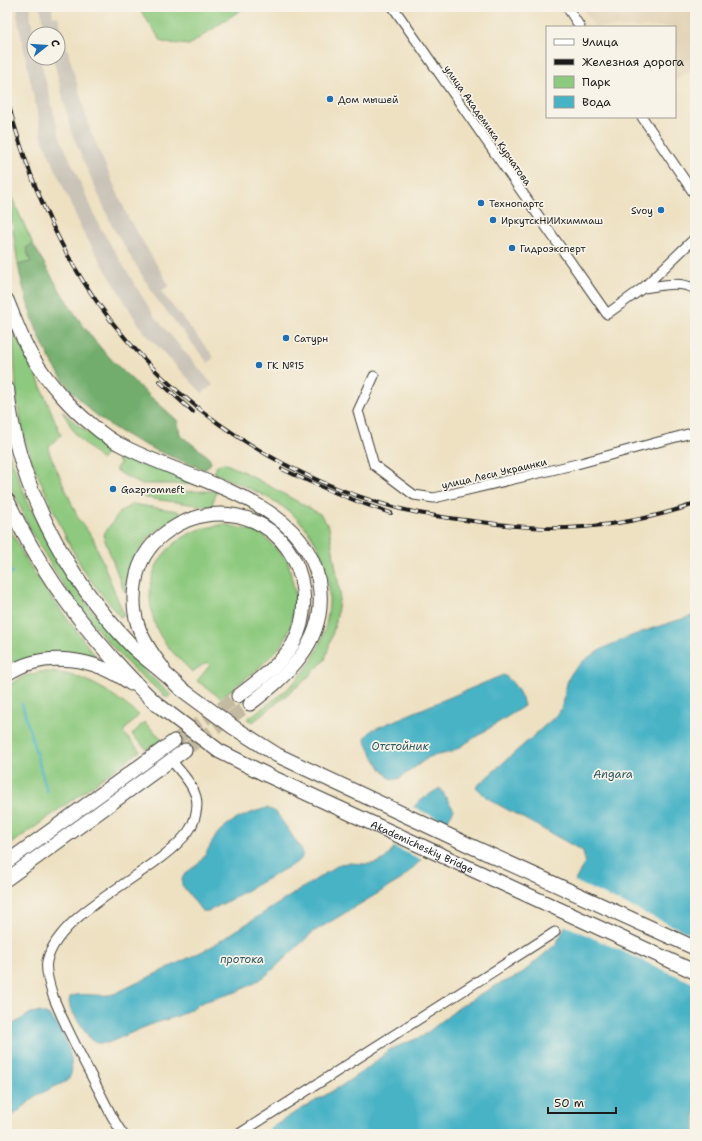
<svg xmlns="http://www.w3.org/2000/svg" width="702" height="1141" font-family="'Shantell Sans',sans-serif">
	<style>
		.built { fill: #e1d1b4 }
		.industrial { fill: #c9c3b8 }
		.green { fill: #8dc97e; stroke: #54724d }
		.forest { fill: #72ad6d; stroke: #476444 }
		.water { fill: #49b3c6; stroke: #326871 }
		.pier { fill: #eee1c2 }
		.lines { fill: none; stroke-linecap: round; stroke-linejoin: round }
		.stream { stroke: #49b3c6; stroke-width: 2.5 }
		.secondary-tunnel { stroke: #c4baa1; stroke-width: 13; stroke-dasharray: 13 6; stroke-linecap: butt }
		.street-casing { stroke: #3c3a35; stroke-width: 11 }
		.secondary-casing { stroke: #3c3a35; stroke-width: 15 }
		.primary-casing { stroke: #3c3a35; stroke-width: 16 }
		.street { stroke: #fff; stroke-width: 9 }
		.secondary { stroke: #fff; stroke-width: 13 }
		.primary { stroke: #fff; stroke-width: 14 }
		.rail-casing { stroke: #1c1c1c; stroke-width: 4 }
		.rail { stroke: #f7f3e8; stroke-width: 2.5; stroke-dasharray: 8; stroke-linecap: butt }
		.primary-bridge-casing { stroke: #3c3a35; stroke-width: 16; stroke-linecap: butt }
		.primary-bridge { stroke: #fff; stroke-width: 14 }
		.poi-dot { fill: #1f6fb2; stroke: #f7f3e8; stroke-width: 1.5 }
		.labels { text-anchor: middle; stroke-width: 3.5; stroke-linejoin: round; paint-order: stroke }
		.poi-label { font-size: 10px; fill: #1c1c1c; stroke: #f7f3e8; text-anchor: start }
		.street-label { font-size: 10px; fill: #1c1c1c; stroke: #f7f3e8 }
		.water-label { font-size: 11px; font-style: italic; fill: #2e5860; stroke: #f7f3e8 }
	</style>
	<rect width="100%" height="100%" fill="#f7f3e8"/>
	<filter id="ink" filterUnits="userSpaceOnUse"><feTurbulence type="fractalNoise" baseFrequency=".025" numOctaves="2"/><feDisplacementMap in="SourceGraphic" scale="8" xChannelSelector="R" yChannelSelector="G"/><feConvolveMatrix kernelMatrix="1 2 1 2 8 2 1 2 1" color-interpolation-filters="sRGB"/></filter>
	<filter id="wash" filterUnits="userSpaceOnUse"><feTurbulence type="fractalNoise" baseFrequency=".012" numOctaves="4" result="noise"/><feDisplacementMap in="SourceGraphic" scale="16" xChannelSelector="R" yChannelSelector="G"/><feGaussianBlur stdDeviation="0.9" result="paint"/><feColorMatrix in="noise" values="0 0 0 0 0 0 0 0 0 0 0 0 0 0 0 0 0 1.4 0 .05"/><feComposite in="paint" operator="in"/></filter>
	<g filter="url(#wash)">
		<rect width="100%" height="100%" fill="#eee1c2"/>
		<polygon class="built" points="581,7 695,7 695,67 675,81 675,27 595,27"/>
		<g class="industrial">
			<polygon points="18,7 31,7 30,17 34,34 34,58 40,58 60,137 100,227 154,316 213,385 202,393 142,330 83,232 43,141 17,16"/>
			<polygon points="40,7 52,7 53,17 58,16 90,130 128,217 169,285 161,292 214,357 208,363 156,298 112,226 72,134 53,58 58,58 58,34 46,34"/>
		</g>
		<g class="green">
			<polygon points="138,7 245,7 189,45 162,42"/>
			<polygon points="7,187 33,244 26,248 31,262 18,265"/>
			<polygon points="13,336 15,336 29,358 61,435 49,446 49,452 79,520 93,538 124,615 120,617 85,573 67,540 33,464 26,444 17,404"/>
			<polygon points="62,411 79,426 118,452 117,455 112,452 108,452 101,460 76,435"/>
			<path d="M7,446C38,544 94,628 171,695L167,698L128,664L102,635L64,586L32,533L7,478Z"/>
			<polygon points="123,453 190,481 189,484 140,484 115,470 120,463 117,461"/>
			<path d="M224,463L242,471L320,514L329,527L340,593L336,621L325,660L304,681L253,722L247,719C267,704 291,690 305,670C340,623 338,553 292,514C270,495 240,485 214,473L217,465Z"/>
			<polygon points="217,491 211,507 146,498 143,496 143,493 148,492"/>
			<path d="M132,504L178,511L181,513C178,519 167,523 161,527C140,541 132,565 128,588L126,592L124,591L103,535L120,512Z"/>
			<polygon points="7,522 25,558 45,589 99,661 7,670"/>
			<path d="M224,524L261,533L288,561L296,598L290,628L282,645L260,667L221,698L197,681L210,665L207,662L192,672C180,659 163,645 156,627C142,588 152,554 189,534C199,528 213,527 224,524Z"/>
			<path d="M40,672C82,671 108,690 139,715L123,732L140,751L10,845H7V686L25,676Z"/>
			<polygon points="144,722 163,740 147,749 132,735"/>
		</g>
		<path class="forest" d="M33,244C52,277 70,310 94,340C119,370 149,395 178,421L180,435L209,457L211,463L205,470C173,457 139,445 111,426C54,388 32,330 18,265L31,262L26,248Z"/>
		<g class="water">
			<path d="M695,615V1134H265L274,1125L341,1086L369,1067L389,1050L423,1036L461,1006L497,985L520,975L556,944L561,935L566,925L576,879L585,862L583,851L499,805L486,797L476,787L558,714C568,701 562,685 573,671C596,643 660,626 695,615Z"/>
			<path d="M503,675C512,678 523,697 524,706L452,752L429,757L400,778C397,779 393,780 390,778C383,774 366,746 365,738L372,730Z"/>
			<path d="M440,788L454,810L426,855L402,879L313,932L269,973L255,983L236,992L203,1002L178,1016L149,1025L108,1043H97L91,1040L71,1010L69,1002L70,997C83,991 99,998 114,994L209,948L340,864C353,861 367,867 379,862C398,854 397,830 407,815C414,804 428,795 440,788Z"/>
			<path d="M267,808L276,812L302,850V857L299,861L235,897L209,911H202L182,885C180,872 193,870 200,862C207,854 211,842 218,833C228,821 251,812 267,808Z"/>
			<path d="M39,1012C42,1013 45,1014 48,1015C61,1024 81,1068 67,1081L37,1095L7,1121V1028L31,1013Z"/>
		</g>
		<g class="pier">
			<polygon points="413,807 448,823 424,861 392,846 405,814"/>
			<polygon points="574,881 695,936 695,984 564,925"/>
		</g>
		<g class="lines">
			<g class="stream">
				<polyline points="7,575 12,572"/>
				<polyline points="22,704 47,791"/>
			</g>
		</g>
	</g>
	<g filter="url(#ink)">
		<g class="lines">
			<g class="secondary-tunnel">
				<polyline points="174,741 238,696"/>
				<polyline points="185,750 250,704"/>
			</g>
			<defs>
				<g id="street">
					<polyline points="393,7 607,314 643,288 695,238"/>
					<polyline points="567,7 580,27"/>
					<polyline points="642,117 695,195"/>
					<path d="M643,288C660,286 679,280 695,289"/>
					<polyline points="374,376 358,411 374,465 414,495 434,498 577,464 695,432"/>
					<path d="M123,1134C113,1121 106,1104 98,1089C83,1059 65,1027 53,996C50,987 45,971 47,961C60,909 156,874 188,832C194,824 199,808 196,797C192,783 180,771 171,760"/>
					<polyline points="239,1134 555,932"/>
				</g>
				<g id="secondary">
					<path d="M7,300C15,319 22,340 33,358C46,379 71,409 91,424C100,432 112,441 123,446C190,482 314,500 320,592C324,644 287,675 250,704"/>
					<path d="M163,668C139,637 128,614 137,574C142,556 153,541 168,531C223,492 296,523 303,591C305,609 302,628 293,644C280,665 258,681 238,696"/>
					<path d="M7,674C45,649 96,658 131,684"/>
					<polyline points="7,862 174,741"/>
					<polyline points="7,879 185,750"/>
				</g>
				<g id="primary">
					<path d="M7,389C16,483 65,576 130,644C146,660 165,672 180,688"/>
					<path d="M7,500C36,562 68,608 113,659C128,675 142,691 158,705"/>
				</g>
			</defs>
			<use href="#street" class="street-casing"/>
			<use href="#secondary" class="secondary-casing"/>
			<use href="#primary" class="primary-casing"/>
			<use href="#street" class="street"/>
			<use href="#secondary" class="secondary"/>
			<use href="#primary" class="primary"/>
			<defs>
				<g id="rail">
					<path d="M7,99C24,163 48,226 83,281C154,393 270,474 397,508C422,515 448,518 473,521C504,525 536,529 567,528C610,526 654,518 695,504"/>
					<polyline points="159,381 193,412"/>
					<path d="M282,469C318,486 353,501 391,513"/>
				</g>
			</defs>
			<use href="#rail" class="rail-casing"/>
			<use href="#rail" class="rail"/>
			<defs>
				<g id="primary-bridge">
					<polyline points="180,688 233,727 277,755 471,846 695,948"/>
					<path id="s1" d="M158,705L219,751L267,775L695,972"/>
				</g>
			</defs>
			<use href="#primary-bridge" class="primary-bridge-casing"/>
			<use href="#primary-bridge" class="primary-bridge"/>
		</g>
	</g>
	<g class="poi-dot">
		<circle cx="330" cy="99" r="4"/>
		<circle cx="481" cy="203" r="4"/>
		<circle cx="661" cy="210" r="4"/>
		<circle cx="493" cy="220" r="4"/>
		<circle cx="512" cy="248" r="4"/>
		<circle cx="286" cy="338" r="4"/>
		<circle cx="259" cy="365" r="4"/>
		<circle cx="113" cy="489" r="4"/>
	</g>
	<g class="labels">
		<g class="poi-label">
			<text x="338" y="103">Дом мышей</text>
			<text x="489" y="207">Технопартс</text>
			<text x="653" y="214" text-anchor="end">Svoy</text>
			<text x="501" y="224">ИркутскНИИхиммаш</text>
			<text x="520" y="252">Гидроэксперт</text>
			<text x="294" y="342">Сатурн</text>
			<text x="267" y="369">ГК №15</text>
			<text x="121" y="493">Gazpromneft</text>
		</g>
		<g class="street-label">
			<text transform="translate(488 125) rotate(55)" y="4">улица Академика Курчатова</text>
			<text transform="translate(494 473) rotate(-13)" y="4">улица Леси Украинки</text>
			<text dy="4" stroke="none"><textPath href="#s1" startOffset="301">Akademicheskiy Bridge</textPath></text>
		</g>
		<g class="water-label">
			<text x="400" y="750">Отстойник</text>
			<text x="613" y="778">Angara</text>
			<text x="242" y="963">протока</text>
		</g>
	</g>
	<rect width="702" height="1141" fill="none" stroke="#f7f3e8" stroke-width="24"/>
	<rect x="546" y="26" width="130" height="92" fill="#f7f3e8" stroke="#9f9d96"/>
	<rect x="554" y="39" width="20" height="6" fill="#ffffff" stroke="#9f9d96"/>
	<text x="582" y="46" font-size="12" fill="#1c1c1c">Улица</text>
	<rect x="554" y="59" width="20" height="6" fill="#1c1c1c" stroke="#9f9d96"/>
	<text x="582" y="66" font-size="12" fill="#1c1c1c">Железная дорога</text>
	<rect x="554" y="76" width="20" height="12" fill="#8dc97e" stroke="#9f9d96"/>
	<text x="582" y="86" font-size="12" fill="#1c1c1c">Парк</text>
	<rect x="554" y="96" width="20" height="12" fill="#49b3c6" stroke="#9f9d96"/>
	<text x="582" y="106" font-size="12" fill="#1c1c1c">Вода</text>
	<g transform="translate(46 46) rotate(73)"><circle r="19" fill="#f7f3e8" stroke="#9f9d96"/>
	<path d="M0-3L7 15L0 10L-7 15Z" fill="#1f6fb2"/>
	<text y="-6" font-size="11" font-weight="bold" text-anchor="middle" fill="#1c1c1c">С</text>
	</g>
	<path d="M548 1107v6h68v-6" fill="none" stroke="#1c1c1c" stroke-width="2"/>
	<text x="554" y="1107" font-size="12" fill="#1c1c1c" stroke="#f7f3e8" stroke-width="3" paint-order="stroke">50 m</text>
</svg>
